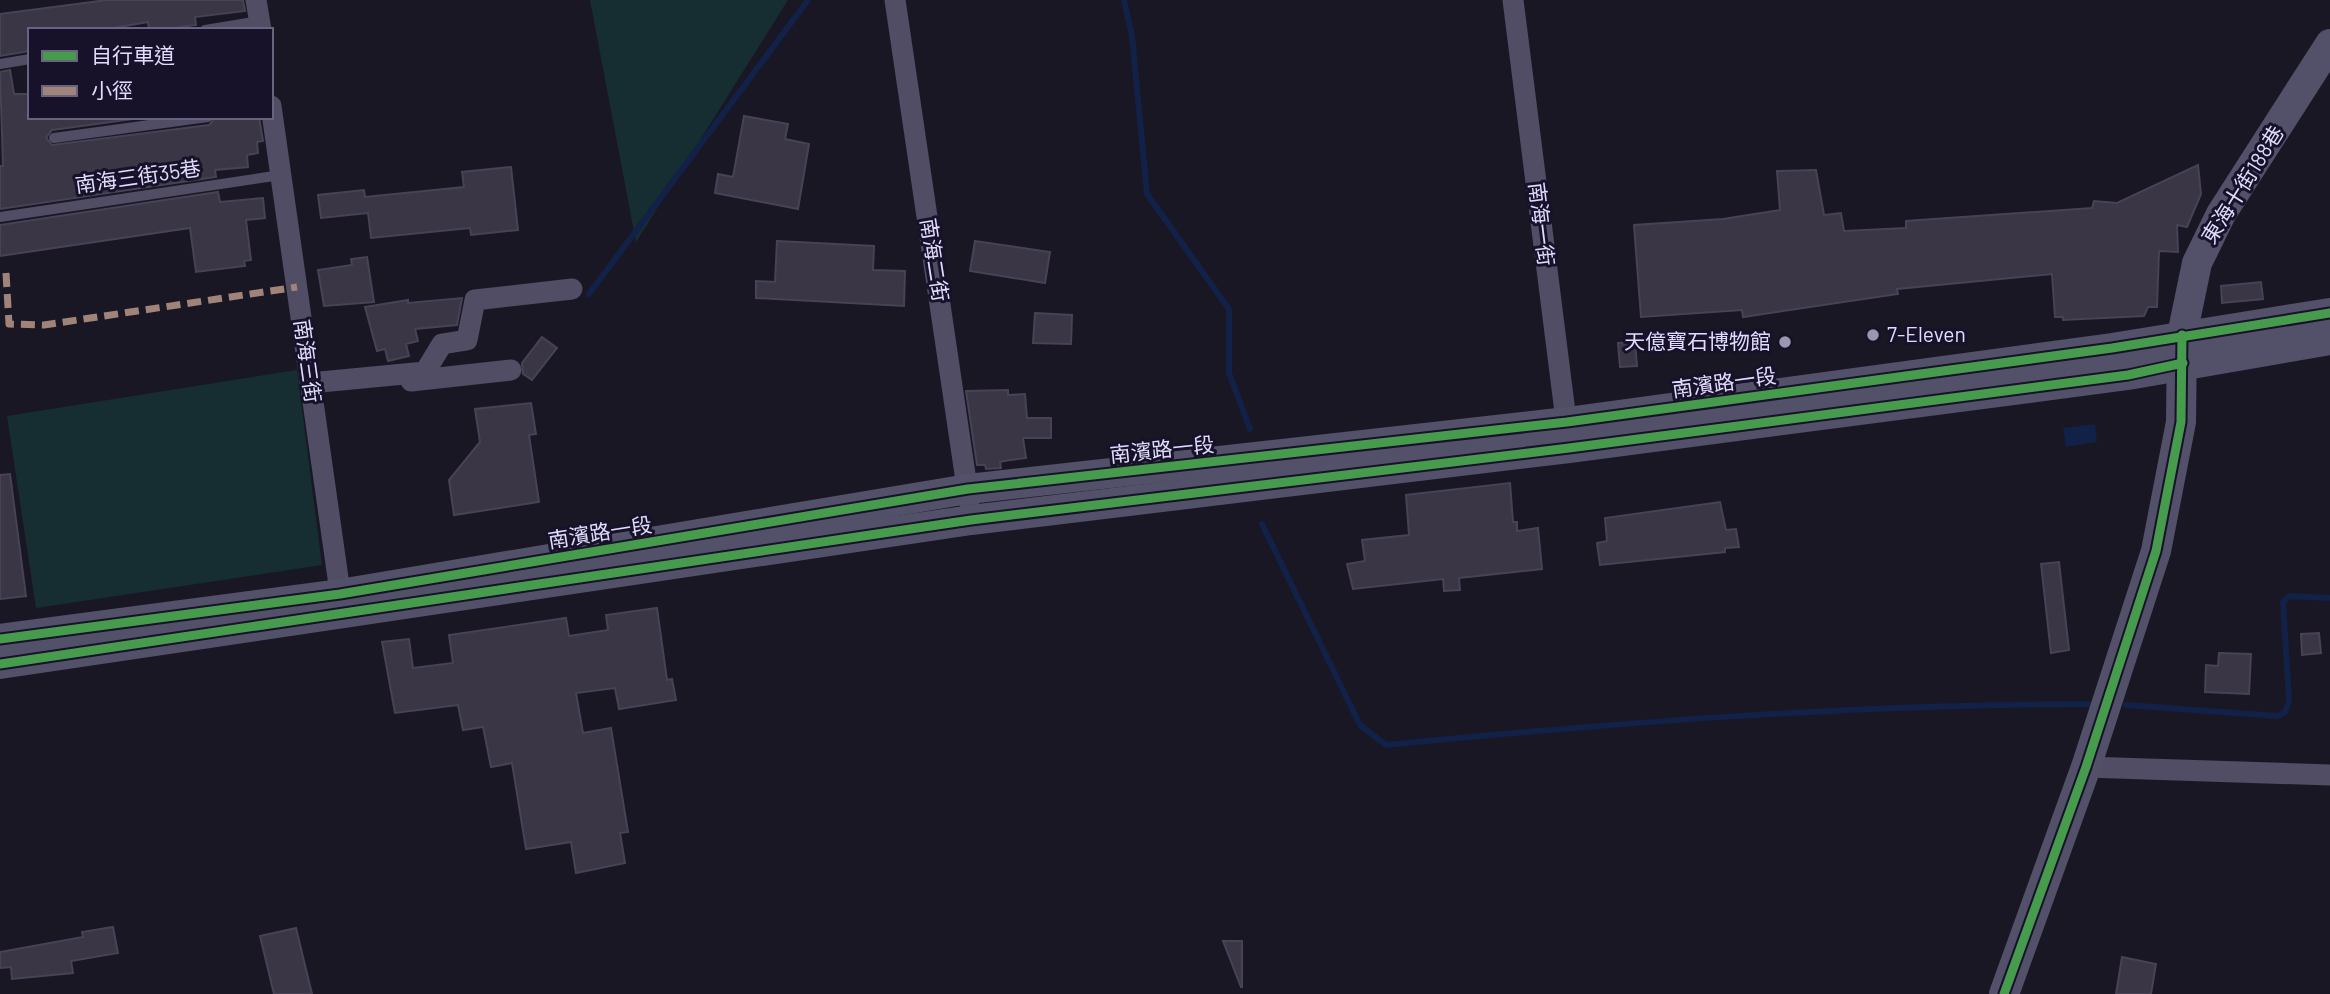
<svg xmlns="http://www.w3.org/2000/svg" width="2330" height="994" font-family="Barlow,'Noto Sans TC',sans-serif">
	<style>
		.green { fill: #162e31 }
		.water { fill: #112147 }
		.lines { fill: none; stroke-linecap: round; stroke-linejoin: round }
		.stream { stroke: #112147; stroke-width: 6 }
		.building { fill: #3a3645; stroke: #474256; stroke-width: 2 }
		.lane { stroke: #504d64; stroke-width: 10 }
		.street { stroke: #504d64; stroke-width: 21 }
		.secondary { stroke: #53506a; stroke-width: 30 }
		.quiet { stroke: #a18479; stroke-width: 7; stroke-dasharray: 14 7; stroke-linecap: butt }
		.cycleway-casing { stroke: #171229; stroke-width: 13 }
		.cycleway { stroke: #469c4c; stroke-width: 9 }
		.poi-dot { fill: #9b97b1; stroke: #171229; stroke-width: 2.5 }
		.labels { text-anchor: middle; stroke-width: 6; stroke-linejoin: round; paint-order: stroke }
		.street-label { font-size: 21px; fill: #e1dcfd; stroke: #171229 }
		.poi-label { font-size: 21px; fill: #e1dcfd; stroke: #171229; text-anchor: start }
	</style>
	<rect width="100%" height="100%" fill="#1a1724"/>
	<g class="green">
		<polygon points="590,0 788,0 636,242"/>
		<polygon points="297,370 322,565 36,608 7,416"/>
	</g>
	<polygon class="water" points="2095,424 2097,442 2066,447 2063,428"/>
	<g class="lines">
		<g class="stream">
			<polyline points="1124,0 1132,36 1147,194 1229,309 1229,373 1250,429"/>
			<polyline points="589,294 808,0"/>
			<path d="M1262,524L1360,725L1386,745C1622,722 1859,704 2096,704"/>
			<polyline points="2126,705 2278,716 2285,712 2289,701 2283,602 2290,596 2330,598"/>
		</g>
	</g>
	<g class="building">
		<polygon points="107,0 243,0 245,11 195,17 196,25 158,30 149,30 148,22 102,30 30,30 30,51 0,56 0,14"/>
		<polygon points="10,70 14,94 30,94 30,117 148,117 52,130 46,138 52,145 209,125 216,117 259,117 263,141 257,142 258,153 247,155 248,167 215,170 216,177 0,209 0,166 3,166 0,72"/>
		<polygon points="744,116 788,124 785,139 809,144 798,209 715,193 718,174 733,177"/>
		<polygon points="2198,165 2201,194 2187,227 2177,225 2178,252 2159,251 2157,307 2148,307 2144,316 2063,320 2063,317 2055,317 2052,274 1897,289 1898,294 1743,317 1742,310 1641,317 1634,225 1723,219 1780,210 1777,171 1816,170 1824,215 1841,213 1844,231 1906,228 1906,221 2092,208 2094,201 2117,203"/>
		<polygon points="511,167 518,230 471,235 470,228 371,238 368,213 321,218 318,195 364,190 365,197 464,187 462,172"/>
		<polygon points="218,192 220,202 263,198 265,218 246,220 251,260 244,261 245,266 196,272 190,228 0,256 0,225"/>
		<polygon points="777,241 874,246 873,270 905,271 904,306 756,298 756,281 775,282"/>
		<polygon points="975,241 1050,252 1045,283 970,271"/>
		<polygon points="367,257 374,302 324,306 318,270 352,265 351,259"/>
		<polygon points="2261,282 2263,299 2222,303 2221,286"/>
		<polygon points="462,298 457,325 415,329 418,341 406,344 409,356 388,361 385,349 377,351 365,307 408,300 408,303"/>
		<polygon points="1035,313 1072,315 1071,344 1033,343"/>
		<polygon points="542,337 557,348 532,380 523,374 522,363"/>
		<polygon points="1635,342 1637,366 1620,367 1618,343"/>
		<polygon points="1008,390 1008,395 1025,394 1027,418 1051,418 1051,438 1023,438 1026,458 1004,461 1000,462 1001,468 986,469 985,465 977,465 966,391"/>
		<polygon points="531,403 536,434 529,435 539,502 454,515 449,480 480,442 475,409"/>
		<polygon points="10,474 26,596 0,599 0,475"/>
		<polygon points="1510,483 1513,522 1517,522 1517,531 1538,528 1542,569 1459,578 1460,590 1444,591 1443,579 1353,589 1347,564 1365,561 1362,540 1409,535 1406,495"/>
		<polygon points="1720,502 1726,530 1736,529 1739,547 1725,548 1725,552 1600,565 1597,543 1607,541 1605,518"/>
		<polygon points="2059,562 2069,650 2051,653 2041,564"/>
		<polygon points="657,608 667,680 672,679 676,700 619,709 615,688 576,693 583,733 611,728 628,832 620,833 625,863 576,873 571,842 526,849 512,763 491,767 483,727 463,730 458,705 395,713 382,642 409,639 413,668 453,663 449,635 566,618 569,636 608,630 606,615"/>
		<polygon points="2319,633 2321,653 2302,655 2301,634"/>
		<polygon points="2219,653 2251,654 2249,694 2205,692 2206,665 2218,666"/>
		<polygon points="113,927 118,953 71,961 73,973 12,979 11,967 0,968 0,952 83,937 82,932"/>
		<polygon points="296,928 312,994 274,994 260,936"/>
		<polygon points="1223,941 1242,941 1242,987 1241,987"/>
		<polygon points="2122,957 2156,964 2151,994 2116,994"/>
	</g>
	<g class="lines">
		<g class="lane">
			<polyline points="205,30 259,21"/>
			<polyline points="0,64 30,59"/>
			<polyline points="54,138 208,117"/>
			<polyline points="0,217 281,175"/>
		</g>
		<g class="street">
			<polyline points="256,0 261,30"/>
			<polyline points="895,0 969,501"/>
			<polyline points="1513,0 1568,436"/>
			<polyline points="271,106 342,606"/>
			<polyline points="411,381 511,370"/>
			<polyline points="310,383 425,372 442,344 467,340 475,300 572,289"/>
			<polyline points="2086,767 2330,775"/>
		</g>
		<g class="secondary">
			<polyline points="0,639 340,594 968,489 1567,422 2112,348 2330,313"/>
			<polyline points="0,664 971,520 1569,448 2128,375 2330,340"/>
			<polyline points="2004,994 2086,767 2156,551 2181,422 2182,335 2197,263 2221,214 2330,44"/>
		</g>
		<polyline class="quiet" points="6,273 9,324 44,325 297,287"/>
		<defs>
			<g id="cycleway">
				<polyline points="0,639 340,594 968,489 1567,422 2112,348 2330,313"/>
				<polyline points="0,664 971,520 1569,448 2128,375 2183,363"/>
				<polyline points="2004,994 2086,767 2156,551 2181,422 2182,335"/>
			</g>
		</defs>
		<use href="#cycleway" class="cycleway-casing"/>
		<use href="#cycleway" class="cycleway"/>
	</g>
	<g class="poi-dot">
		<circle cx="1873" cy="335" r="7"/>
		<circle cx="1785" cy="342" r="7"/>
	</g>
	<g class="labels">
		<g class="street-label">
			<text transform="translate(138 177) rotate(-8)" y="7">南海三街35巷</text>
			<text transform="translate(2243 185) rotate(-58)" y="7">東海十街188巷</text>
			<text transform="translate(1541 224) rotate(83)" y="7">南海一街</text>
			<text transform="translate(934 260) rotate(81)" y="7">南海二街</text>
			<text transform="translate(307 361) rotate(82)" y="7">南海三街</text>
			<text transform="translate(1724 383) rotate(-8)" y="7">南濱路一段</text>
			<text transform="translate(1162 450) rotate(-6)" y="7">南濱路一段</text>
			<text transform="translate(600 533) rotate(-9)" y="7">南濱路一段</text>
		</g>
		<g class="poi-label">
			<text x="1887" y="342">7-Eleven</text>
			<text x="1771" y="349" text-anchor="end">天億寶石博物館</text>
		</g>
	</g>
	<rect x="28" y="28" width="245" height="91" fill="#171229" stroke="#68637e" stroke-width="2"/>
	<rect x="42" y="51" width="35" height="10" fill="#469c4c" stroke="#68637e" stroke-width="2"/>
	<text x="91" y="63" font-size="21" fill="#e1dcfd">自行車道</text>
	<rect x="42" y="86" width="35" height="10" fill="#a18479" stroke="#68637e" stroke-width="2"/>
	<text x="91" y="98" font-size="21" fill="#e1dcfd">小徑</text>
</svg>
